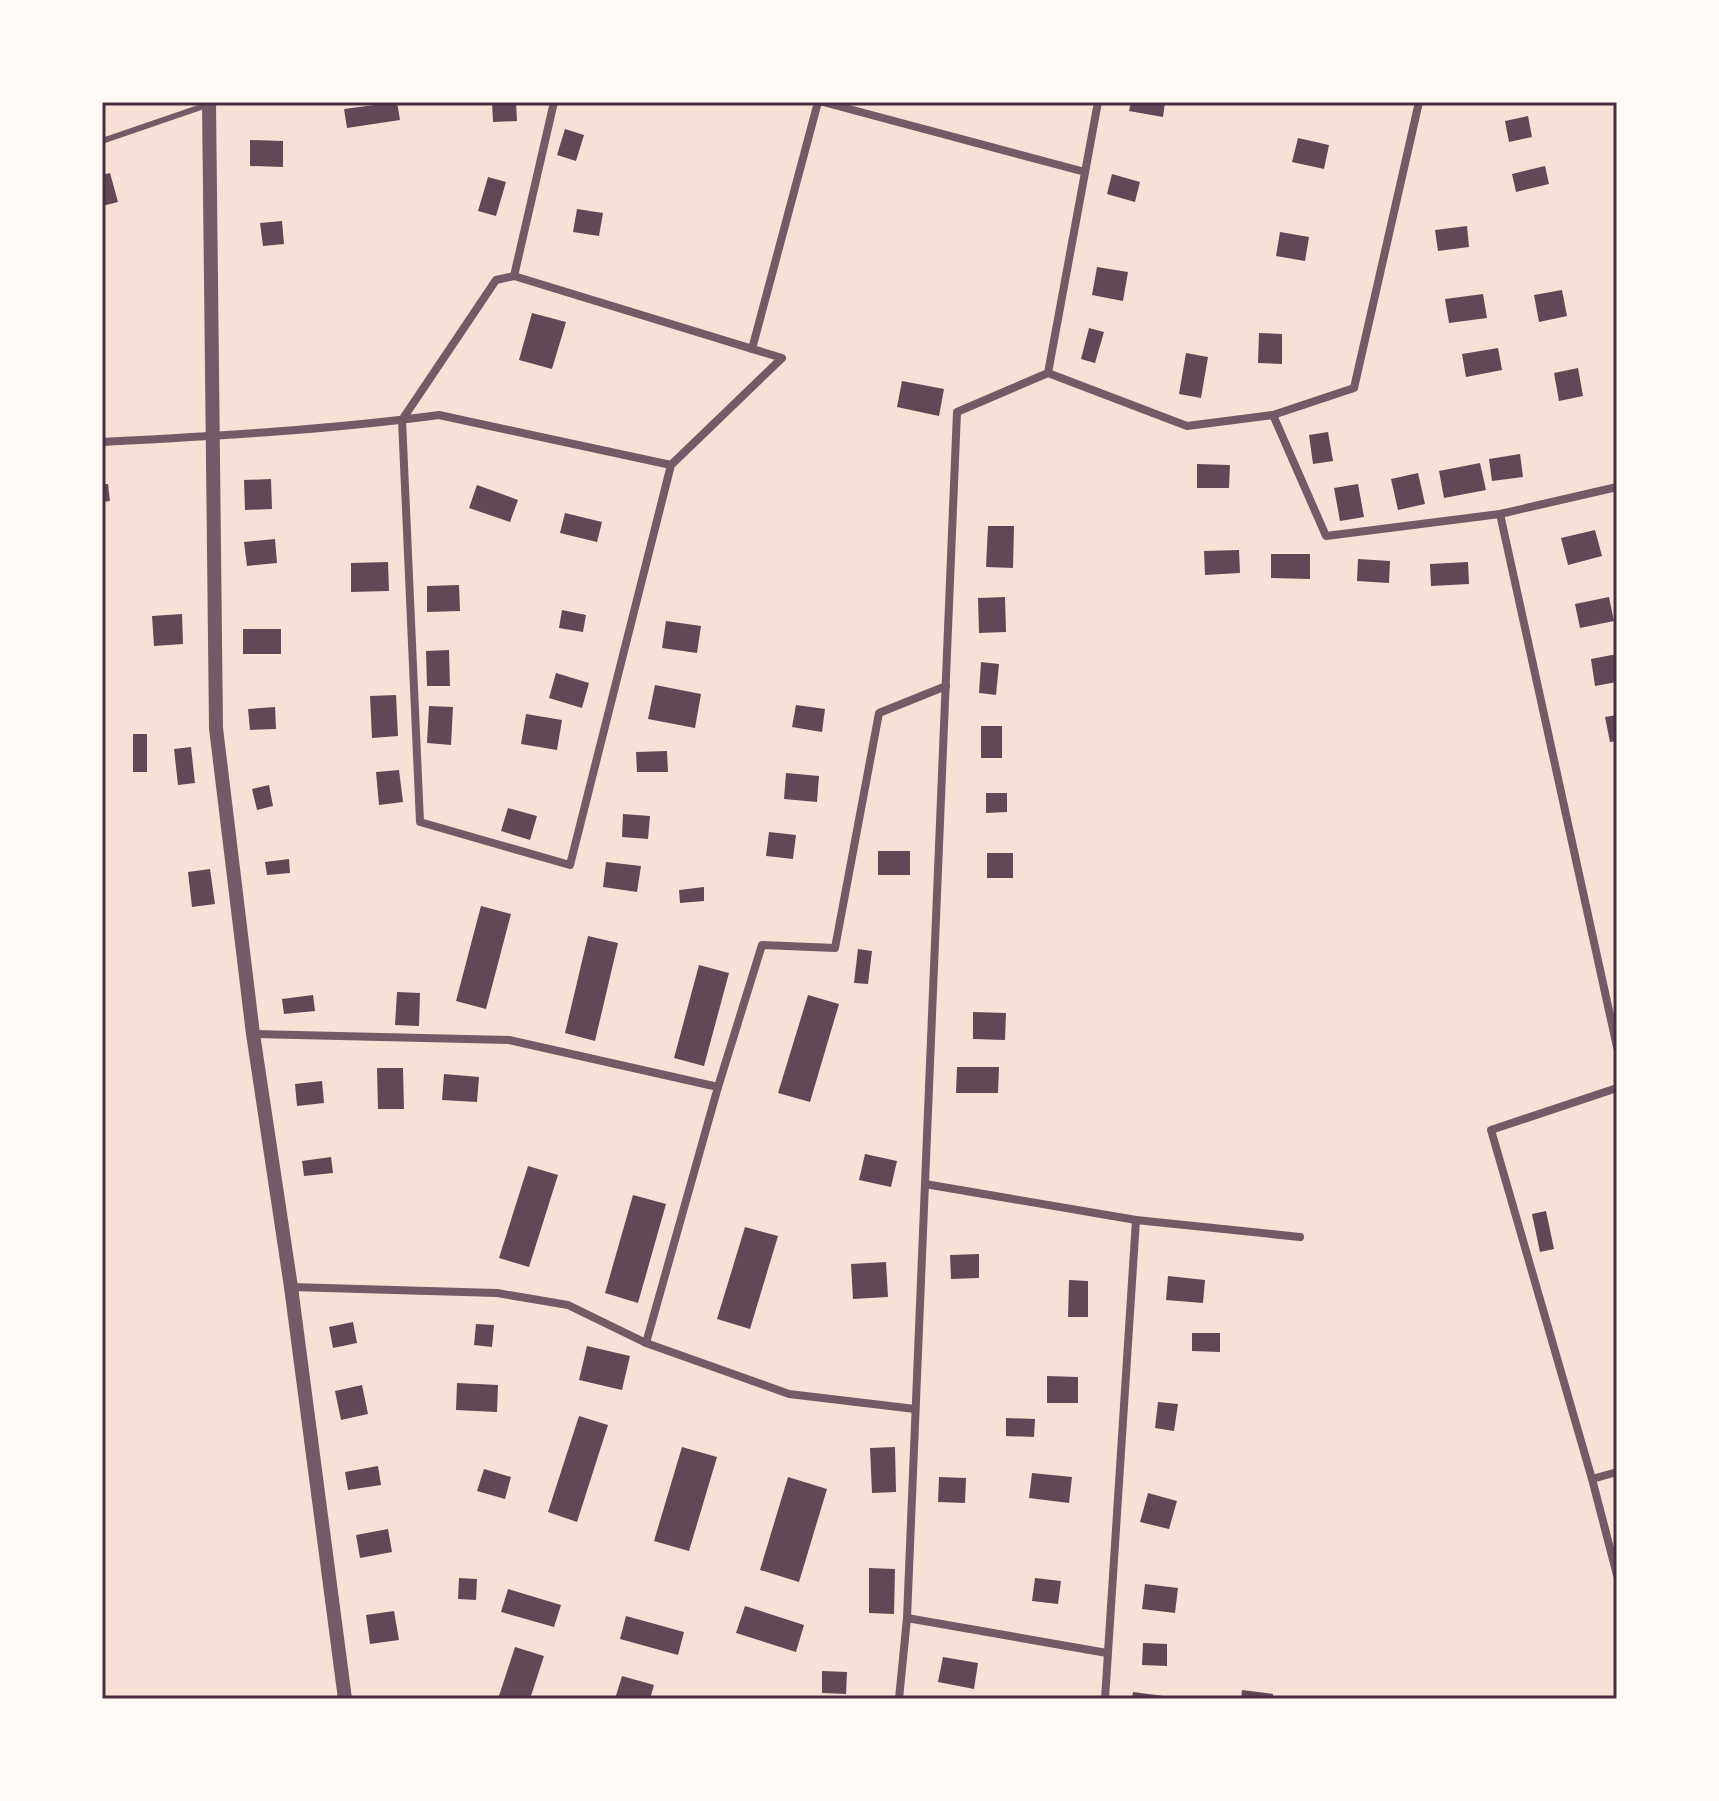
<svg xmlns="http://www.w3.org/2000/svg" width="1719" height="1801" font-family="Barlow,sans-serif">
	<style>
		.building { fill: #644757 }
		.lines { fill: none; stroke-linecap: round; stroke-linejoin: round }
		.service { stroke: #755966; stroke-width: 6 }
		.minor { stroke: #755966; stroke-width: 8 }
		.tertiary { stroke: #755966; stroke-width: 14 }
		.neatline { fill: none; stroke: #4a2c40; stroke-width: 3 }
	</style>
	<rect width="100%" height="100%" fill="#f7e1d7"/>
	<g class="building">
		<polygon points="397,102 400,120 347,128 344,109"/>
		<polygon points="492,102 516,102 517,121 493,122"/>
		<polygon points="1131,102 1165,102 1163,117 1129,111"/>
		<polygon points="1528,116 1532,137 1509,142 1505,121"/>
		<polygon points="565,129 584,135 576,161 557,155"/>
		<polygon points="1298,138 1329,145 1324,169 1292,162"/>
		<polygon points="250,140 283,141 283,167 250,166"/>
		<polygon points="1545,166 1549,184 1516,192 1512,174"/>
		<polygon points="110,173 118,202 102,206 102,175"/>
		<polygon points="1112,174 1140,182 1135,202 1107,194"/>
		<polygon points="488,177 506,182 496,216 478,211"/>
		<polygon points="577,209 603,213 599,236 573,232"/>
		<polygon points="282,221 284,244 263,246 260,223"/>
		<polygon points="1467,226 1469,247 1438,251 1435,230"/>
		<polygon points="1280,232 1309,237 1305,261 1276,256"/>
		<polygon points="1097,267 1128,272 1123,301 1092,295"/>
		<polygon points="1562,290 1567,316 1539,322 1534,295"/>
		<polygon points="1483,294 1487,318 1449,323 1445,299"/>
		<polygon points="532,313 566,322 552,369 519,360"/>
		<polygon points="1089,328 1104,332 1095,363 1081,359"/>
		<polygon points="1259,333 1282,334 1282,364 1258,363"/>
		<polygon points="1498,348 1502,370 1466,377 1462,354"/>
		<polygon points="1186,353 1208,357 1201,398 1179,394"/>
		<polygon points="1578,368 1583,396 1559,401 1554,373"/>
		<polygon points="902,381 944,389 939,416 897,407"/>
		<polygon points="1328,432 1333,461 1313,464 1309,435"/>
		<polygon points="1520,454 1523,477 1492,481 1489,459"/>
		<polygon points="1480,463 1486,490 1444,498 1439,471"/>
		<polygon points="1197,464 1230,465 1229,488 1197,488"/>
		<polygon points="1418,473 1425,504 1398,510 1391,479"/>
		<polygon points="271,479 272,509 245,510 244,480"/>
		<polygon points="102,484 108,484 110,501 102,502"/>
		<polygon points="1358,484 1364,517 1340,521 1334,488"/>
		<polygon points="477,485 518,500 510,522 469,508"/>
		<polygon points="565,513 602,522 597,542 560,533"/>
		<polygon points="988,526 1014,526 1013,568 986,567"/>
		<polygon points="1595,530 1602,556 1568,565 1561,538"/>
		<polygon points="275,539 277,563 247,566 244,542"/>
		<polygon points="1239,550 1240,573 1205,575 1204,551"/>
		<polygon points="1271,554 1310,554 1310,579 1271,578"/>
		<polygon points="1358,559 1390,561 1389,583 1357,581"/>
		<polygon points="388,562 389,591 351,592 351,563"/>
		<polygon points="1468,562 1469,584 1431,586 1430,564"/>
		<polygon points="459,585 460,611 427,612 427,586"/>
		<polygon points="1005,597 1006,632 979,633 978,598"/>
		<polygon points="1609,597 1614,621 1580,628 1575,604"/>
		<polygon points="562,610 586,615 583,632 559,628"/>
		<polygon points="182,614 183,644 154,646 152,616"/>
		<polygon points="666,621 701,626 697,653 662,648"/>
		<rect x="243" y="629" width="38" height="25"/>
		<polygon points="449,650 450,686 427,686 426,651"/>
		<polygon points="1617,654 1617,682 1595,686 1591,659"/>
		<polygon points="981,662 999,664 996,695 979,693"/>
		<polygon points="556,673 589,683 582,708 549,698"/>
		<polygon points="655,685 701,694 695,728 648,719"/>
		<polygon points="396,695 398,736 372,738 370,696"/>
		<polygon points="796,705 825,709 822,732 792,727"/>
		<polygon points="429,706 453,707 451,745 427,743"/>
		<polygon points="275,707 276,729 250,730 248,709"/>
		<polygon points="526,714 562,720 557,750 521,744"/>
		<polygon points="1617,715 1617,741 1610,742 1605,717"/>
		<rect x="981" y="726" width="21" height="32"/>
		<rect x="133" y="734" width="14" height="38"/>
		<polygon points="191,747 195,783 178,785 174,749"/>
		<polygon points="667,751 668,772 637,772 636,752"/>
		<polygon points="399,770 403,802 379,805 376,772"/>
		<polygon points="786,773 819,776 817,802 784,799"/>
		<polygon points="269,785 273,806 257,810 252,789"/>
		<polygon points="986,793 1007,793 1007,812 986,813"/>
		<polygon points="508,808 537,816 530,840 501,831"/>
		<polygon points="623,814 650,816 648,839 622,837"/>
		<polygon points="769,832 796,835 793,859 766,856"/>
		<rect x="878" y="851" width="32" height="24"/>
		<rect x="987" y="853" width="26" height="25"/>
		<polygon points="289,859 290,873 267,875 265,862"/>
		<polygon points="606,862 641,866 637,892 603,887"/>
		<polygon points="210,869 215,904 192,907 188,872"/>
		<polygon points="704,887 704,901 680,903 679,890"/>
		<polygon points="481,906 511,914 486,1009 456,1001"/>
		<polygon points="588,936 618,943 595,1041 565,1033"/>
		<polygon points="858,949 872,951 868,984 854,983"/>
		<polygon points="699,965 729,973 704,1066 674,1058"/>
		<polygon points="397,992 420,993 419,1026 395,1025"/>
		<polygon points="313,995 315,1011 284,1014 282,999"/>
		<polygon points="808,995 839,1004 810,1102 778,1093"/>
		<polygon points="973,1012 1006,1013 1005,1040 973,1039"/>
		<polygon points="957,1067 999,1067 998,1093 956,1093"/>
		<polygon points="377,1068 403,1068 404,1109 378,1109"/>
		<polygon points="444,1074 479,1077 477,1102 442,1100"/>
		<polygon points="322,1081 324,1103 297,1106 295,1084"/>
		<polygon points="865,1154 897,1161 891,1187 859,1180"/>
		<polygon points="331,1157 333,1173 304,1176 302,1161"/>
		<polygon points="528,1166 558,1175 529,1267 499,1258"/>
		<polygon points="633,1195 666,1204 638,1303 605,1293"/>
		<polygon points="1546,1211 1554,1249 1540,1252 1532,1214"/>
		<polygon points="745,1227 778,1236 750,1329 717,1319"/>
		<polygon points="979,1254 979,1278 951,1279 950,1255"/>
		<polygon points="886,1262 888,1297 853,1299 851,1264"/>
		<polygon points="1168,1276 1205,1280 1203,1303 1166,1300"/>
		<polygon points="1069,1280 1088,1281 1088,1317 1068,1317"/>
		<polygon points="353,1322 357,1343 333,1348 329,1327"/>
		<polygon points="476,1324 494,1325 492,1347 474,1345"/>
		<polygon points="1192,1333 1220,1333 1220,1352 1192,1351"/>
		<polygon points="587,1346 630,1356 622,1390 579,1380"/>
		<polygon points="1047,1376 1078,1377 1078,1403 1047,1403"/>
		<polygon points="457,1383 498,1385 497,1412 456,1410"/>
		<polygon points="362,1385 368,1414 341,1420 335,1391"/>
		<polygon points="1158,1402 1178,1404 1174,1431 1155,1428"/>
		<polygon points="579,1416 608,1425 577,1522 548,1512"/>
		<polygon points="1006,1418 1035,1419 1034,1437 1006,1436"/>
		<polygon points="682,1447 717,1457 689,1551 654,1541"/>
		<polygon points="895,1447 896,1492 872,1493 870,1448"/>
		<polygon points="378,1466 381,1485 348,1490 345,1472"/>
		<polygon points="484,1469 511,1477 505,1499 477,1491"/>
		<polygon points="1032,1473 1072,1477 1069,1503 1029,1498"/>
		<polygon points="788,1477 827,1489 799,1582 760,1570"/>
		<polygon points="939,1477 966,1478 965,1503 938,1502"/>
		<polygon points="1148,1493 1177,1501 1169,1529 1140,1522"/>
		<polygon points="388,1529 392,1552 360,1558 356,1535"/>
		<polygon points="869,1568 895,1569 894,1614 869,1613"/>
		<polygon points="459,1578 477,1579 476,1600 458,1599"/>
		<polygon points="1035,1578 1061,1581 1058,1604 1032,1601"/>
		<polygon points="1145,1584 1178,1588 1175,1613 1142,1609"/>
		<polygon points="508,1589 561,1605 554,1627 501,1612"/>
		<polygon points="745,1606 804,1625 796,1652 736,1633"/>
		<polygon points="394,1611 399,1640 370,1644 366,1615"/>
		<polygon points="626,1616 684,1632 678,1655 620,1639"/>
		<polygon points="1143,1643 1167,1644 1167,1666 1142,1665"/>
		<polygon points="515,1647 544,1656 530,1699 498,1699"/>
		<polygon points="943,1657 978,1663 974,1689 938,1682"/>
		<polygon points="822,1671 847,1672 846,1694 822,1693"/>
		<polygon points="622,1676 654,1685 650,1699 615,1699"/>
		<polygon points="1242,1690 1273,1694 1273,1699 1241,1699"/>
		<polygon points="1133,1692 1164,1696 1164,1699 1132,1699"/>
	</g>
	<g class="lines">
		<polyline class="service" points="102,141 210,104"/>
		<g class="minor">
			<polyline points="823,102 1085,172"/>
			<polyline points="1419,102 1354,388 1273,415 1326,536 1500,514 1617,487"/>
			<polyline points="514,276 554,102"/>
			<polyline points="752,349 818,102"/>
			<polyline points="1048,373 1187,426 1273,415"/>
			<path d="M102,442C214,436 328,430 439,415L671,465L782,358L514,276L496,280L402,420L420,822L570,865L671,465"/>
			<polyline points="1500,514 1617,1047"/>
			<polyline points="253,1034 509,1040 718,1087"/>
			<polyline points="1617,1088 1491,1130 1592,1479 1617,1472"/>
			<polyline points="925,1184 1136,1220 1300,1237"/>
			<polyline points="291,1287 497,1293 568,1305 646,1343 789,1394 915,1409"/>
			<polyline points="646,1343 718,1087 762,945 835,948 879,713 946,686"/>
			<polyline points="1592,1479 1617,1575"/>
			<polyline points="907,1618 1107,1653"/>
			<polyline points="899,1699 907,1618 957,412 1048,373 1098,102"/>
			<polyline points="1105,1699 1136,1220"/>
		</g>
		<polyline class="tertiary" points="209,102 216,728 253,1034 291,1287 345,1699"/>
	</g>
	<rect width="1719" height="1801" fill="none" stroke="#fffaf5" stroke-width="208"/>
	<rect x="104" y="104" width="1511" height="1593" class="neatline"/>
</svg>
